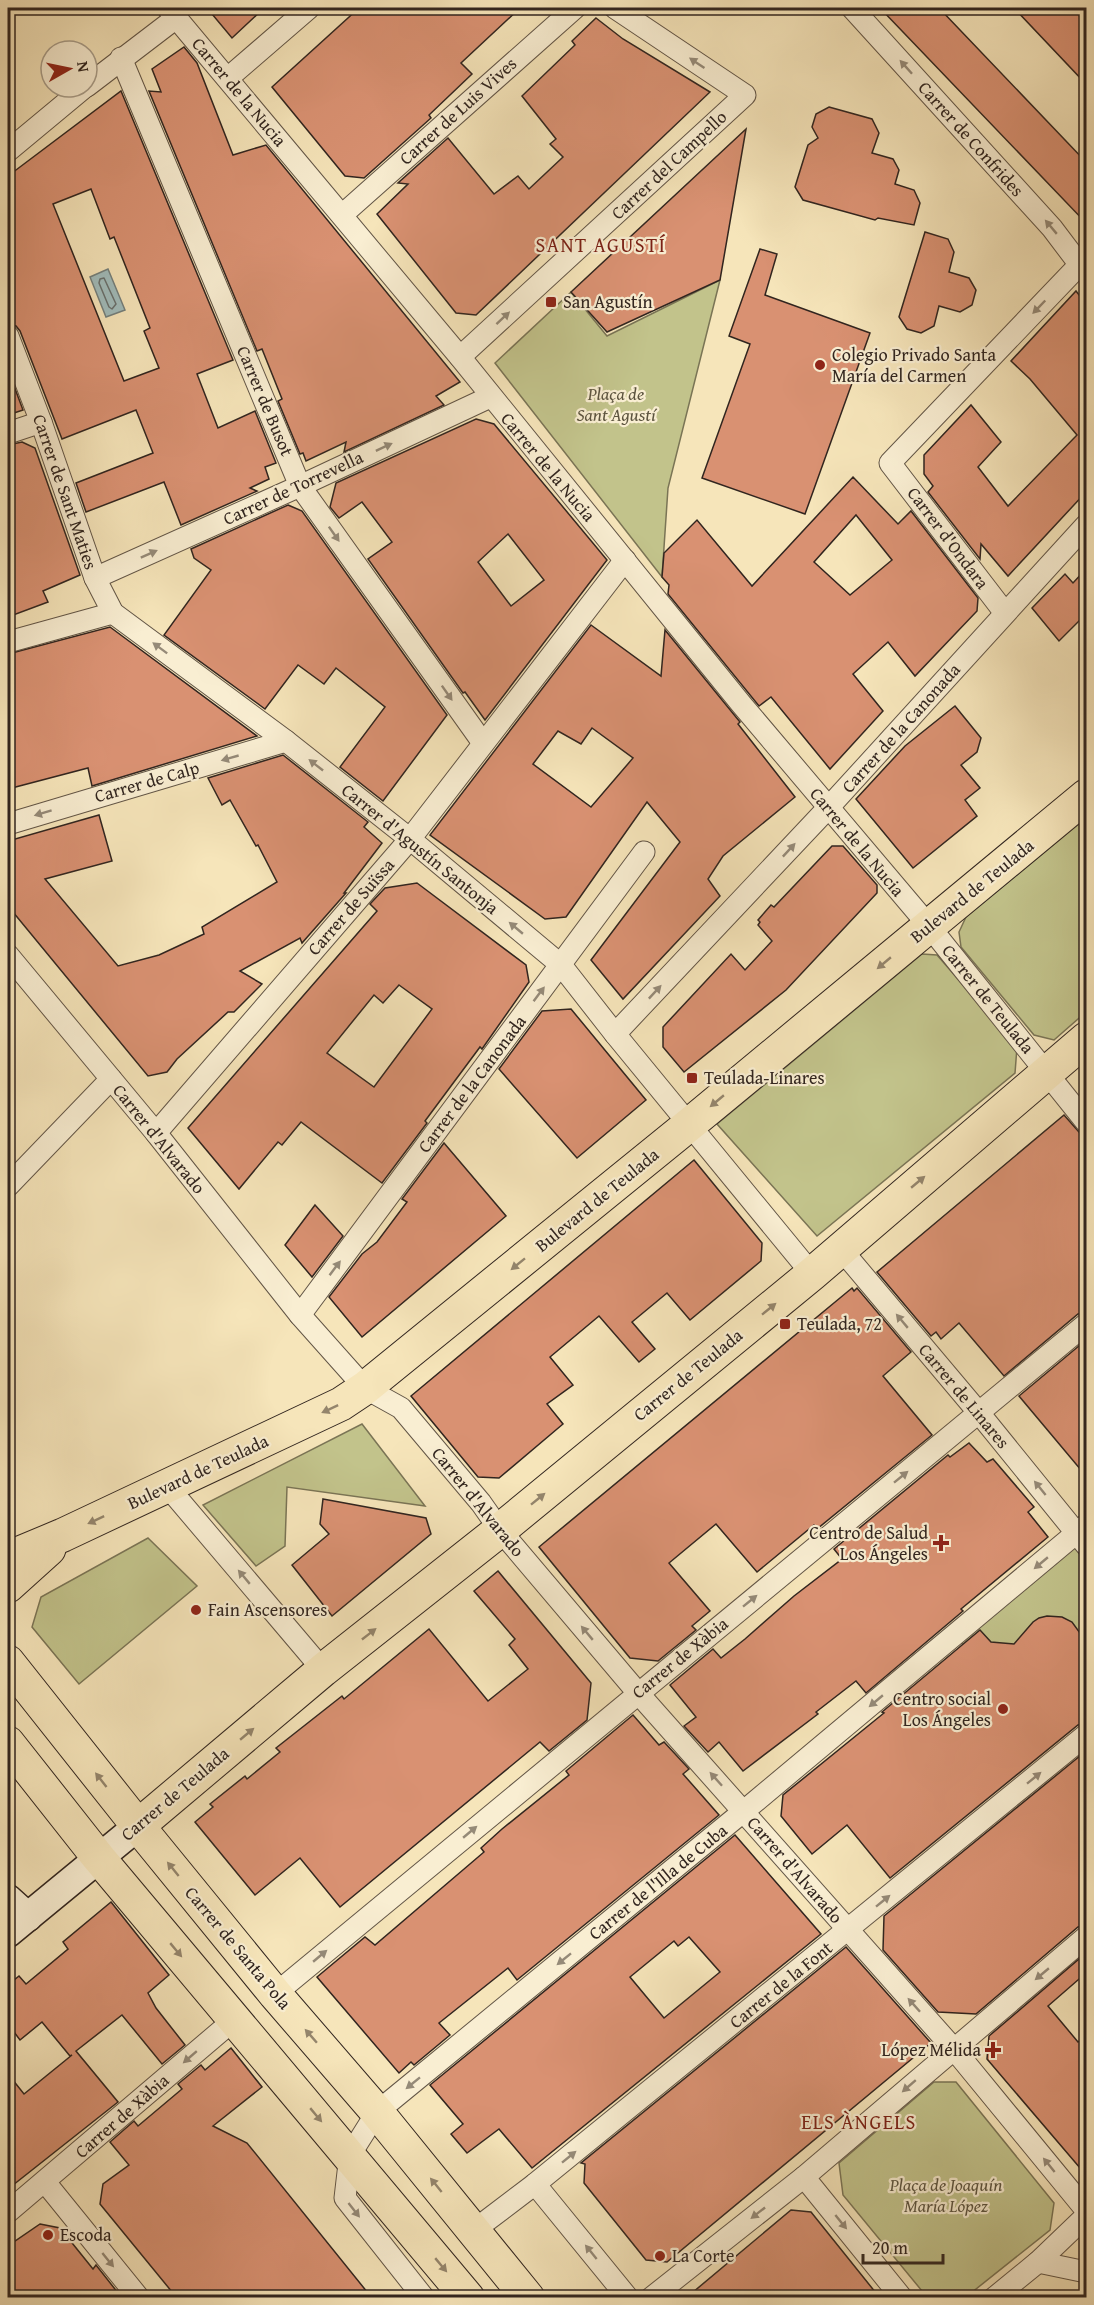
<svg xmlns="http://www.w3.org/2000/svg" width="1094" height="2305" font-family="'Gentium Book Plus',serif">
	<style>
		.green { fill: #c2c38b; stroke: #7a7455; stroke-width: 1.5 }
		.water { fill: #a1bcbb; stroke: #74807d; stroke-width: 1.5 }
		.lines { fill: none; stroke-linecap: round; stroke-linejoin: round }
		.shore { stroke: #69706d; stroke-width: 1.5 }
		.building { fill: #d99172; stroke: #31251f; stroke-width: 1.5; fill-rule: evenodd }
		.street-casing { stroke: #625546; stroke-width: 23 }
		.secondary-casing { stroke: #31251f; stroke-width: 31 }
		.primary-casing { stroke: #31251f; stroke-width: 35 }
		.street { stroke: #f9eed2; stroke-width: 21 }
		.secondary { stroke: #f9eed2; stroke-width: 28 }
		.primary { stroke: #f6e5ba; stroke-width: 33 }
		.oneway { fill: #958a78 }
		.oneway2 { fill: #94856c }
		.poi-dot { fill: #8f2418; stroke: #f9eed2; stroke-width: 2 }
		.labels { text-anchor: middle; stroke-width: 4.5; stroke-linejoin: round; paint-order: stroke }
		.street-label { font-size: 18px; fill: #31251f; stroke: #f9eed2 }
		.poi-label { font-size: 18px; fill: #31251f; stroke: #f9eed2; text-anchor: start }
		.park-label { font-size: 18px; font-style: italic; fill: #5c543f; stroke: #f9eed2 }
		.neighbourhood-label { font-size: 20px; letter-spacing: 1.5px; fill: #7a1f14; stroke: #f9eed2 }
	</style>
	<rect width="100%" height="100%" fill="#f6e5ba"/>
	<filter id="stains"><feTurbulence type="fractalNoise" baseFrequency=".00333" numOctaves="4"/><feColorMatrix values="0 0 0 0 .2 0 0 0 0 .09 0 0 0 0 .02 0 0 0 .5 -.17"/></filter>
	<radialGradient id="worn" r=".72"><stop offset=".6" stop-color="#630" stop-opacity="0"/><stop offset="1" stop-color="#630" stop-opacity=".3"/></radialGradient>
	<g class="green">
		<polygon points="720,280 668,488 662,577 495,363 571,292 607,336"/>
		<polygon points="1086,818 1086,1012 1054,1040 1034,1035 961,947 959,932 966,917"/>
		<polygon points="922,954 937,955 1017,1047 1015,1073 817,1236 717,1124"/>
		<polygon points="362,1424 425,1506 287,1487 285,1546 256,1566 203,1505"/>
		<polygon points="1086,1533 1086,1709 1049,1741 957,1638"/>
		<polygon points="148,1538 197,1586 79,1684 32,1627 41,1597"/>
		<polygon points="934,2082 956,2082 1054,2203 1050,2230 966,2297 927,2297 843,2195 839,2163"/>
	</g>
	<polygon class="water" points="108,269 125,310 106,317 90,277"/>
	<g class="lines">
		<polygon class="shore" points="104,278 116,304 112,309 109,307 99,283 100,279"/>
	</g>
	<g class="building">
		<polygon points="207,8 264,8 232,38"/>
		<polygon points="359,8 520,8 461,63 472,74 429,115 431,118 364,178 345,176 272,87"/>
		<polygon points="880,8 939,8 1086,162 1086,223"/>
		<polygon points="1014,8 1072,8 1086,23 1086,84"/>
		<polygon points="596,18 623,39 710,92 476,315 456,313 377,214 408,184 398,183 448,138 494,194 518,176 529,189 563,157 550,144 556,139 522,96 575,45 572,41"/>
		<polygon points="184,47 197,63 233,155 266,145 460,382 436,396 444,405 344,452 346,442 306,461 303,453 300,454 278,401 282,399 262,349 257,351 149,91 161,92 152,69"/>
		<path d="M121,91L233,360L197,374L218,428L255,411L276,463L265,467L269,479L250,488L257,491L181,525L164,482L86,512L76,483L153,453L136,410L62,439L20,331L16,326L8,324V176ZM91,189L110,239L114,237L150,328L144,331L159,368L124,381L53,204Z"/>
		<polygon points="829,107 872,119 879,133 872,153 893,159 899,170 895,184 914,190 920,203 914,225 878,218 875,220 803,200 795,187 808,145 818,138 812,127 816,114"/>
		<polygon points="746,129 720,280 607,332 571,292"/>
		<polygon points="925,232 948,239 954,252 949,272 969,278 976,290 972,305 960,312 939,306 934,326 921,333 907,329 899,317"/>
		<polygon points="760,249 777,254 765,295 870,333 805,514 702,478 750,344 729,336"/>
		<polygon points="1076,291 1086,304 1086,492 1008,576 981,544 980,559 928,492 933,486 924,474 924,455 971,405 1001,442 978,467 1008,506 1077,435 1030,379 1011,361"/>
		<polygon points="8,370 23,410 8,415"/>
		<path d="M476,419L494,424L607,560L485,720L465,692L463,693L368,559L392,542L362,502L339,518L330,507L336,483ZM508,534L544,580L511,606L478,562Z"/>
		<polygon points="22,442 35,448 80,575 43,591 48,602 8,617 8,445"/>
		<path d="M853,477L898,524L911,511L978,598L977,611L915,676L888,642L853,674L883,711L830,769L771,697L759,706L668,594L669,585L662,577L664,553L697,520L752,586ZM856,515L892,560L850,595L814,562Z"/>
		<polygon points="288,505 302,511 447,715 383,801 340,767 385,707 336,668 324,684 298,665 265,709 164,635 211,570 194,558 191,549"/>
		<polygon points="1086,569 1086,614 1059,641 1032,608 1065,574 1073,583"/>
		<path d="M591,625L661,676L665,630L740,722L738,724L795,797L723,856L708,879L720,896L623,999L591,960L680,842L647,802L566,917L545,919L430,835ZM592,728L633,758L591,807L533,764L558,731L581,744Z"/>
		<polygon points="110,627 257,736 92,786 88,768 8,789 8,654"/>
		<polygon points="955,706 981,738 977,752 961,765 980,788 965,800 977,816 913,868 856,799 905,746"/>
		<polygon points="283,755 368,822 364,827 382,843 344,893 346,893 302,943 300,938 240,971 262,984 234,1012 228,1012 177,1059 167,1072 148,1076 8,906 8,841 99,815 112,861 45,879 118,966 159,955 204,934 202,927 277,882 258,845 256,846 230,800 222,805 208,778"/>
		<polygon points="832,846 843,846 877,885 877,893 786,990 684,1072 663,1047 663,1027 731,954 745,970 772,941 758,925 760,922 758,920 771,905 774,907"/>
		<path d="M417,883L526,965L529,982L482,1049L480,1047L425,1121L427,1123L382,1183L301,1122L282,1145L278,1142L239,1189L188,1128L377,911L370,904L385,888ZM399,985L432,1009L374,1087L327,1053L374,995L383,1003Z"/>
		<polygon points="571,1009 646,1100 577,1158 499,1069 542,1011"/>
		<polygon points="1064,1115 1086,1140 1086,1312 1078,1314 1004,1376 959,1323 941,1339 936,1332 931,1336 877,1272"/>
		<polygon points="444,1143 506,1216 362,1337 329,1297 362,1254 377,1242 407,1202 402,1199"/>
		<polygon points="694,1160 762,1243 761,1261 690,1320 667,1293 632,1322 655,1349 639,1362 599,1316 550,1357 573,1385 547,1404 563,1424 499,1478 478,1477 411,1396"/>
		<polygon points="315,1205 343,1236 312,1277 285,1245"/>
		<polygon points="852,1288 854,1291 857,1288 911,1352 883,1376 932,1435 817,1529 814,1525 757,1572 716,1524 669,1563 710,1611 692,1626 696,1630 658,1661 630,1658 539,1547"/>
		<polygon points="1086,1340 1086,1476 1019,1396"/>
		<polygon points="969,1443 987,1462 993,1459 1034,1507 1028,1512 1048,1537 961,1609 963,1611 866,1693 856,1681 816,1712 818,1714 743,1771 719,1742 708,1752 684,1726 696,1717 670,1685 713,1649 721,1658 745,1639 794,1596 842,1559 834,1549 948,1455 950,1457"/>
		<polygon points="323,1499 426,1518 431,1534 332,1616 292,1565 329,1534 320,1524"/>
		<polygon points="498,1571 591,1683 587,1720 549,1751 540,1742 340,1907 300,1858 255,1895 195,1822 213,1807 210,1804 245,1776 247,1779 280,1752 276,1748 342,1696 344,1699 429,1629 488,1701 528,1669 509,1645 515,1639 474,1591"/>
		<polygon points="1047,1616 1062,1617 1072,1622 1080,1633 1086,1654 1086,1723 1078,1725 890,1878 847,1825 812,1854 781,1816 783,1795 884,1713 882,1712 980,1630 991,1642 1014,1644 1033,1622 1039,1618"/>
		<polygon points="633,1715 659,1745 664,1742 689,1769 683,1774 719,1815 517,1980 508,1968 439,2023 450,2035 414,2065 411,2062 399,2073 317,1977 365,1937 375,1945 484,1852 481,1848 502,1829 569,1775 566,1771"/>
		<polygon points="1086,1751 1086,1925 1078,1927 976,2014 938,2012 883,1950 884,1916"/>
		<path d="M735,1835L821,1934L532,2168L499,2129L467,2153L451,2134L463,2124L430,2085ZM689,1937L720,1972L664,2018L630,1977L674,1941L678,1946Z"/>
		<polygon points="111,1902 169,1975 148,1993 156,2008 185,2045 162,2064 122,2015 76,2051 118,2102 8,2189 8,2074 24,2094 72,2055 70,2056 42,2022 20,2040 8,2024 8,1985 19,1976 26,1984 68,1949 63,1942"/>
		<polygon points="846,1947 931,2043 667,2262 646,2260 584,2183 585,2164 581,2163"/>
		<polygon points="1086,1953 1086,1973 1048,2006 1078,2042 1086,2036 1086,2175 987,2059 989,2036"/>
		<polygon points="231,2048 262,2087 213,2126 247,2143 372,2298 177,2298 100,2204 103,2184 129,2165 110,2142 134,2121 138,2126 182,2089 178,2084 201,2065 205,2070"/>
		<polygon points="791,2210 811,2212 880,2298 686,2298"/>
		<polygon points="40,2224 60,2228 93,2269 96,2265 122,2298 8,2298 8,2246"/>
	</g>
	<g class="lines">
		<defs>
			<g id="street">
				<polyline points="168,8 460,357 742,705 929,926 1086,1122"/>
				<polyline points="852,8 1052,228 1086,273"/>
				<polyline points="121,58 300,486 483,743"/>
				<polyline points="228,78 309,8"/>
				<polyline points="87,86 176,18"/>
				<polyline points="8,151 85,87"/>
				<polyline points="342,215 575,8"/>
				<polyline points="8,336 41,422 95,578 113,613 286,741 410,839 561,965 615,1034 812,1274"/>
				<polyline points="460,357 745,95 615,8"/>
				<polyline points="8,433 41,422"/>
				<polyline points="95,578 300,486 490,397"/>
				<polyline points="1005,613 890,463 1086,258"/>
				<polyline points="8,642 113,613"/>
				<polyline points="8,824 286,741"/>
				<polyline points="8,955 156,1133 300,1315 365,1388 401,1408 481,1503 500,1530 638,1693 953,2048 1086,2210"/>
				<polyline points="615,1034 828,808 1086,525"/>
				<polyline points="156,1133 410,839 625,560"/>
				<polyline points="8,1186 111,1079"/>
				<polyline points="840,1248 979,1413 1086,1545"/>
				<polyline points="300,1315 644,852"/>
				<polyline points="167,1486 323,1670"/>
				<polyline points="275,1994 1086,1324"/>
				<polyline points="804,2177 902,2298"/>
				<polyline points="45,2182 139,2298"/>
				<polyline points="535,2184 628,2298"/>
				<polyline points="8,2212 235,2019"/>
				<polyline points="473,2231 535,2184 1086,1735"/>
				<polyline points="1038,2262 1086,2272"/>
				<polyline points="424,2298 345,2198 350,2155 377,2112 744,1811 1086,1525"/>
				<polyline points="651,2298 804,2177 1086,1937"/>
				<polyline points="994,2298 1038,2262 1086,2216"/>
			</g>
			<g id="secondary">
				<polyline points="8,1899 28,1917"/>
				<polyline points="8,1933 138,1826"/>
			</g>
			<g id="primary">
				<polyline points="8,1558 63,1535 341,1404 365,1388 690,1124 1086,796"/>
				<polyline points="8,1586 49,1549"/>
				<polyline points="8,1662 138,1826 275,1994 377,2112 528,2298"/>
				<polyline points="8,1743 98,1857 468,2298"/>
				<polyline points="138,1826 323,1670 500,1530 812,1274 1086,1039"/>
			</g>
		</defs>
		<use href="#street" class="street-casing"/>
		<use href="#secondary" class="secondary-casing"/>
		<use href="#primary" class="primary-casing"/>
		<use href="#street" class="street"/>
		<use href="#secondary" class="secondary"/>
		<use href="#primary" class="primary"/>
	</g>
	<defs><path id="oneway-solid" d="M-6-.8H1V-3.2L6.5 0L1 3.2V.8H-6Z" transform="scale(1.5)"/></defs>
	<g class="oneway">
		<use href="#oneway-solid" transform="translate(697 63) rotate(-146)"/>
		<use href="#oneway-solid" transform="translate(906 67) rotate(-132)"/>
		<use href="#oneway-solid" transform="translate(1051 227) rotate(-130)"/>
		<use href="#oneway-solid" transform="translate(1039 307) rotate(134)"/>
		<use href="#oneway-solid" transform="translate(503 318) rotate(-43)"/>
		<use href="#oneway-solid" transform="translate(384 447) rotate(-25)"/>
		<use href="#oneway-solid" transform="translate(334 534) rotate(55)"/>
		<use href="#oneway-solid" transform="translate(149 554) rotate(-24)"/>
		<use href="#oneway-solid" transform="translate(160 648) rotate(-143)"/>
		<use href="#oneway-solid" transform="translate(447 693) rotate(55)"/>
		<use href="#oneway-solid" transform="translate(230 758) rotate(164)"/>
		<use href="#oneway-solid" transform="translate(316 765) rotate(-142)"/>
		<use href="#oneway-solid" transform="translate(43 813) rotate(163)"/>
		<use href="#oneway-solid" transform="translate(789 850) rotate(-47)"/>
		<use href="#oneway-solid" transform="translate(516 928) rotate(-140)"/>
		<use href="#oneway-solid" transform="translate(655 992) rotate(-47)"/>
		<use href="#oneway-solid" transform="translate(539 994) rotate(-53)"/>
		<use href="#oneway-solid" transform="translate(335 1268) rotate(-53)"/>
		<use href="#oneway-solid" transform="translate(902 1321) rotate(-130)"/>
		<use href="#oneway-solid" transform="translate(901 1477) rotate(-39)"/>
		<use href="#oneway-solid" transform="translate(1040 1488) rotate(-129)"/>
		<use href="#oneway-solid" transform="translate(1041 1563) rotate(140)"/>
		<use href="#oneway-solid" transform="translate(244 1577) rotate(-130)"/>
		<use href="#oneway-solid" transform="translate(750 1601) rotate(-39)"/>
		<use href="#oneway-solid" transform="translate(587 1633) rotate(-130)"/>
		<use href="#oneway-solid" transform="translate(876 1701) rotate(140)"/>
		<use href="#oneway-solid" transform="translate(1034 1778) rotate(-39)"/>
		<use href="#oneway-solid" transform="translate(716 1779) rotate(-132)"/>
		<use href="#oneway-solid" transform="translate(470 1832) rotate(-40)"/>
		<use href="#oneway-solid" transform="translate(883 1901) rotate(-39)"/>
		<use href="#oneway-solid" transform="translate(320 1956) rotate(-40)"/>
		<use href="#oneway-solid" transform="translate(564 1959) rotate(141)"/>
		<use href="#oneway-solid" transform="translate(1042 1974) rotate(140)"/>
		<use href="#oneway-solid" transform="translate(914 2005) rotate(-132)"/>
		<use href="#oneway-solid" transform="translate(190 2057) rotate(139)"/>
		<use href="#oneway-solid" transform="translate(413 2083) rotate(141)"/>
		<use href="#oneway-solid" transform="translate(909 2086) rotate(139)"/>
		<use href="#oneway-solid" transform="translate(569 2157) rotate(-39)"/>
		<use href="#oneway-solid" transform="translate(1049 2165) rotate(-129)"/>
		<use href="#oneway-solid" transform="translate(354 2210) rotate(52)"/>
		<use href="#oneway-solid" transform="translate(758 2213) rotate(142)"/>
		<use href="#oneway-solid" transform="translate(841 2222) rotate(51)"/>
		<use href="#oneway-solid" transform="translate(591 2252) rotate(-129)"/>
		<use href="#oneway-solid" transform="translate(108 2260) rotate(51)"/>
	</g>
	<g class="oneway2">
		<use href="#oneway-solid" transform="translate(884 963) rotate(140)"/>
		<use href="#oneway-solid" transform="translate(717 1101) rotate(140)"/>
		<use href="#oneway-solid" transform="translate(918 1182) rotate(-40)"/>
		<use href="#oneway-solid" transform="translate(518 1264) rotate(141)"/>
		<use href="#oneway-solid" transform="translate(769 1309) rotate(-39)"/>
		<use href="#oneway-solid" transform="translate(330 1409) rotate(155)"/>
		<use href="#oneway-solid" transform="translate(538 1499) rotate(-39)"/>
		<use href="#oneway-solid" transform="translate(96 1520) rotate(155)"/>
		<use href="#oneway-solid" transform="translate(369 1634) rotate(-38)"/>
		<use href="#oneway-solid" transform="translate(247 1734) rotate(-40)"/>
		<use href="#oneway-solid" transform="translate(101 1780) rotate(-128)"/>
		<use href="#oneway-solid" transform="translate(173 1869) rotate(-129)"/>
		<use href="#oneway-solid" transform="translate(176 1950) rotate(50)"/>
		<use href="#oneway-solid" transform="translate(311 2036) rotate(-131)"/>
		<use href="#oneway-solid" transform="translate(316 2115) rotate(50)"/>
		<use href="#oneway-solid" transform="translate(436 2185) rotate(-129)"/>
		<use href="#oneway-solid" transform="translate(441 2265) rotate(50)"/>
	</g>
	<g class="poi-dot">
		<rect x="545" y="296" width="12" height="12" rx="3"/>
		<circle cx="820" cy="365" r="6"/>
		<rect x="686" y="1072" width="12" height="12" rx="3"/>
		<rect x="779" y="1318" width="12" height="12" rx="3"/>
		<path d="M938 1534h6v6h6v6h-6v6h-6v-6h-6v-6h6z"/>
		<circle cx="196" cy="1610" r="6"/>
		<circle cx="1003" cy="1709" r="6"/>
		<path d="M990 2041h6v6h6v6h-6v6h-6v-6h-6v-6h6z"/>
		<circle cx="48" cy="2235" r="6"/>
		<circle cx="660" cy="2256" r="6"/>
	</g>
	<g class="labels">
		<g class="street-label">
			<text transform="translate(239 92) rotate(50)" y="6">Carrer de la Nucia</text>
			<text transform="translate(458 111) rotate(-42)" y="6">Carrer de Luis Vives</text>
			<text transform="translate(971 139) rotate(48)" y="6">Carrer de Confrides</text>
			<text transform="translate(669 165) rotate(-43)" y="6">Carrer del Campello</text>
			<text transform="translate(265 401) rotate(67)" y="6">Carrer de Busot</text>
			<text transform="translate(548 467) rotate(50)" y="6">Carrer de la Nucia</text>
			<text transform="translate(293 488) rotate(-25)" y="6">Carrer de Torrevella</text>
			<text transform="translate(65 492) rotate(71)" y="6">Carrer de Sant Maties</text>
			<text transform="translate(948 538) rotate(53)" y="6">Carrer d'Ondara</text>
			<text transform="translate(901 728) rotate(-48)" y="6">Carrer de la Canonada</text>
			<text transform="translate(147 782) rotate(-16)" y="6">Carrer de Calp</text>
			<text transform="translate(857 842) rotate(50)" y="6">Carrer de la Nucia</text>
			<text transform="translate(420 849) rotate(39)" y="6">Carrer d'Agustín Santonja</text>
			<text transform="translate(972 891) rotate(-39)" y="6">Bulevard de Teulada</text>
			<text transform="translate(351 907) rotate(-49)" y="6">Carrer de Suïssa</text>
			<text transform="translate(988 999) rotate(51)" y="6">Carrer de Teulada</text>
			<text transform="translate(472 1084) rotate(-53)" y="6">Carrer de la Canonada</text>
			<text transform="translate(159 1139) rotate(51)" y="6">Carrer d'Alvarado</text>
			<text transform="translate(597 1200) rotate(-39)" y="6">Bulevard de Teulada</text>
			<text transform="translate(688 1375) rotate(-39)" y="6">Carrer de Teulada</text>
			<text transform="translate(964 1396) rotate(50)" y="6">Carrer de Linares</text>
			<text transform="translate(198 1472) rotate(-25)" y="6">Bulevard de Teulada</text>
			<text transform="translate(478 1502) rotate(51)" y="6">Carrer d'Alvarado</text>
			<text transform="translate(680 1658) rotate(-39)" y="6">Carrer de Xàbia</text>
			<text transform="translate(175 1794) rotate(-40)" y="6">Carrer de Teulada</text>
			<text transform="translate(795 1870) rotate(49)" y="6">Carrer d'Alvarado</text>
			<text transform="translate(658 1882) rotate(-39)" y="6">Carrer de l'Illa de Cuba</text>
			<text transform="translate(238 1948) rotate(50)" y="6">Carrer de Santa Pola</text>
			<text transform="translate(781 1985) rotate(-39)" y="6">Carrer de la Font</text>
			<text transform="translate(122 2116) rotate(-41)" y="6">Carrer de Xàbia</text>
		</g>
		<g class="poi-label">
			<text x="563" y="308">San Agustín</text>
			<text x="832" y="361">Colegio Privado Santa<tspan x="832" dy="21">María del Carmen</tspan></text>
			<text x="704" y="1084">Teulada-Linares</text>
			<text x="797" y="1330">Teulada, 72</text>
			<text x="928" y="1539" text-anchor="end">Centro de Salud<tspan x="928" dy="21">Los Ángeles</tspan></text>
			<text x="208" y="1616">Fain Ascensores</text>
			<text x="991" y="1705" text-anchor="end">Centro social<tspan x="991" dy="21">Los Ángeles</tspan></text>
			<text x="981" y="2056" text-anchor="end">López Mélida</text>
			<text x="60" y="2241">Escoda</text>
			<text x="672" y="2262">La Corte</text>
		</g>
		<g class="park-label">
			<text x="616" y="400">Plaça de<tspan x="616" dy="21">Sant Agustí</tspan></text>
			<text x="946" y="2191">Plaça de Joaquín<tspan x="946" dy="21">María López</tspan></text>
		</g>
		<g class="neighbourhood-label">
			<text x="601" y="252">SANT AGUSTÍ</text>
			<text x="859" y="2129">ELS ÀNGELS</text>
		</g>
	</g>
	<rect width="1094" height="2305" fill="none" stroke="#f6e5ba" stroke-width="30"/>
	<rect x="9" y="9" width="1076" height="2287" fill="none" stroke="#31251f" stroke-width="3"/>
	<rect x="15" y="15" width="1064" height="2275" fill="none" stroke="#31251f" stroke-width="1.5"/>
	<g transform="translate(69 69) rotate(81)"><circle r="28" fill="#f9eed2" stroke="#a99e8a" stroke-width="1.5"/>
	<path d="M0-4.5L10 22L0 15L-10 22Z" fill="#8f2418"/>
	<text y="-9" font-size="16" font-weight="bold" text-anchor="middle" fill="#31251f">N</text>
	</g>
	<path d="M863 2254v9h80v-9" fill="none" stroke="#31251f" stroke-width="3"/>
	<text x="872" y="2254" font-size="18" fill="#31251f" stroke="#f9eed2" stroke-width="4.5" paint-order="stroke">20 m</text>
	<rect width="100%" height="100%" filter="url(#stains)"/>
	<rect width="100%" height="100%" fill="url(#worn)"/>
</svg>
